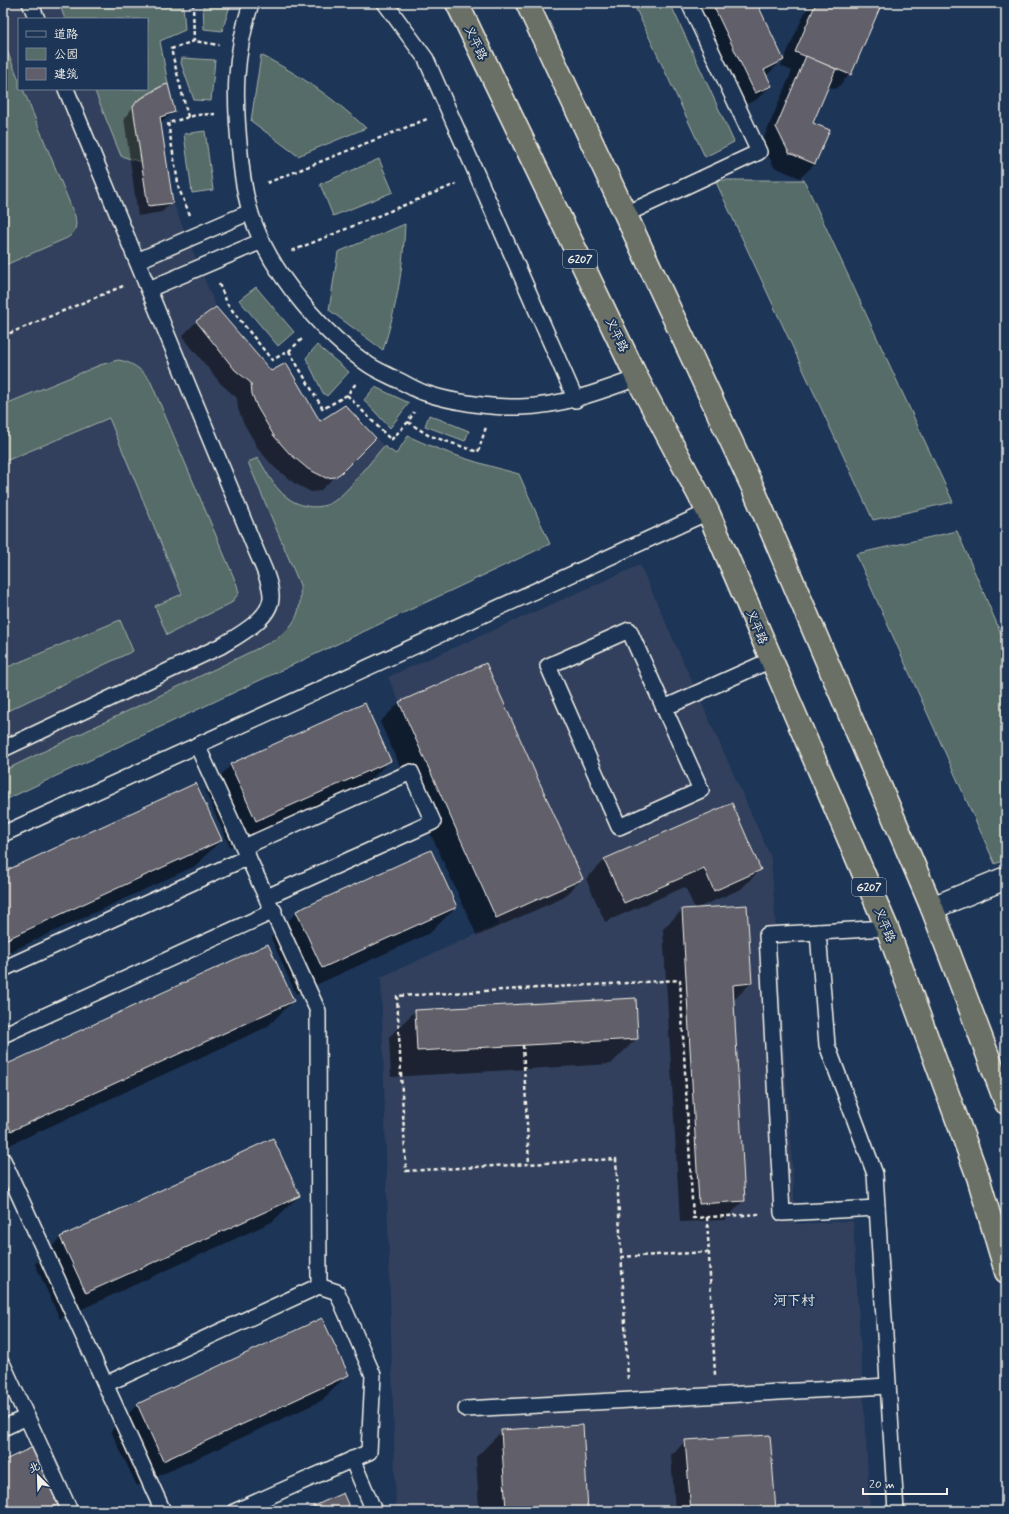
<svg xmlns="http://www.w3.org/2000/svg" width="1009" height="1514" font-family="Mynerve,'LXGW WenKai TC',sans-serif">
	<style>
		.built { fill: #31415d; fill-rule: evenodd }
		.green { fill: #566c68; stroke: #a5aea8 }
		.shadow { fill: #0007 }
		.building { fill: #615e6b; stroke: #f4f1e8 }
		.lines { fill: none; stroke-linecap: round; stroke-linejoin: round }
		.lane-casing { stroke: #f4f1e8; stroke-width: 18 }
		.street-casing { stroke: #f4f1e8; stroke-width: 25 }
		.highway-casing { stroke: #f4f1e8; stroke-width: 25 }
		.path { stroke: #f4f1e8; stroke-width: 2.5; stroke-dasharray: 4 3; stroke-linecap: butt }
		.lane { stroke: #1d3557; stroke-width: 15 }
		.street { stroke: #1d3557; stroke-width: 22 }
		.highway { stroke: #6b7065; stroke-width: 22 }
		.labels { text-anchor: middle; stroke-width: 4; stroke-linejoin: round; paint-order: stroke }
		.shield { fill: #1d3557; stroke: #b4b9bc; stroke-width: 1 }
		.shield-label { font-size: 11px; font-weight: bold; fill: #f4f1e8 }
		.street-label { font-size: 12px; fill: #f4f1e8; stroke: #1d3557 }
		.quarter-label { font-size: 14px; fill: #f4f1e8; stroke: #1d3557 }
	</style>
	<rect width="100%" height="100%" fill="#1d3557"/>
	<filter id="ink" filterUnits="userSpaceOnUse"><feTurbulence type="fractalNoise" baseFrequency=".025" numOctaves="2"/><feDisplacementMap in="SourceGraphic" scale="8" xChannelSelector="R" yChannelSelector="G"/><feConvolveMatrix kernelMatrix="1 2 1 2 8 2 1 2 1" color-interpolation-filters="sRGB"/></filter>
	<g filter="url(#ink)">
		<g class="built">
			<path d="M3,3H183L185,30L160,41L175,112L160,118L173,203L216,307L271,371L286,363L320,420L345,405L384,446L396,454L408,436L433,448L466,459L519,474L550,544L3,801ZM19,19H147V89H19Z"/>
			<polygon points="640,565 771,858 796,1224 853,1221 870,1511 396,1511 381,977 499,924 388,677"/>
		</g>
		<g class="green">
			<path d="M59,3H183L185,30L160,41L168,84C156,87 140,97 133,107L141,162L121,156L94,89H147V19H65Z"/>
			<polygon points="203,3 231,3 222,31 204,29"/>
			<polygon points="662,3 670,3 734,142 705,157 635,7"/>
			<path d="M3,41L19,80V89H23L75,216C77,226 76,233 67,238L3,266Z"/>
			<path d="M261,55C302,76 332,97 366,128L298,156L251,121Z"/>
			<polygon points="182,58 215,60 211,101 194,100 181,63"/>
			<polygon points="205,131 213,190 192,193 184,134"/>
			<polygon points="379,159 393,192 333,216 320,184"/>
			<polygon points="715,180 804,180 953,502 873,520"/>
			<path d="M405,224C403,270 397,306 383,350L329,310L338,252Z"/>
			<polygon points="256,287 294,332 278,346 239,300"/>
			<polygon points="317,345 349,372 327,396 323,393 306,358"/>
			<path d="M118,360C132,362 141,369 150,380L237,585L239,593L231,603L167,635L155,606L182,594L109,418L3,462V405L100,365Z"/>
			<polygon points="375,387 409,403 390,428 364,400"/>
			<polygon points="429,415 469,431 465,441 425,426"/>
			<path d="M408,436C444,453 481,464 519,474L550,544L3,801V771L273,641C296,626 302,612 300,585L248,462L258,458C265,469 271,482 280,491C294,507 320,513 337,499C352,487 371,461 384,446L396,454Z"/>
			<polygon points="957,531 1006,645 1006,859 995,864 856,554"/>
			<polygon points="120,620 133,651 3,713 3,669"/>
		</g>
		<g class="shadow">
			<polygon points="691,3 756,3 783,60 766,76 771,86 756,100 740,107"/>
			<polygon points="809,3 881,3 850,74 836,89 828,86 812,124 815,164 800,178 774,167 762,142 792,71 781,66"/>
			<polygon points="138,102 174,112 160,123 172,202 162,212 138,216 124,118"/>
			<polygon points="216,308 270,372 320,422 375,438 320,491 311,492 294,483 275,468 259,450 243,422 238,409 237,398 221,384 182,336 196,322"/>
			<polygon points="486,664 582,879 563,898 477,936 380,722 399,703"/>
			<polygon points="390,760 364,787 230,847 205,791 231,765"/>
			<polygon points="221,840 195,866 3,955 3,873"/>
			<polygon points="605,860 760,870 741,889 695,909 751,983 733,1001 744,1200 725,1220 680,1222 663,929 682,910 695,909 685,887 605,922 586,879"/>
			<polygon points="456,907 430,933 296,994 271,938 297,912"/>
			<polygon points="293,1001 267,1027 3,1148 3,1067"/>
			<polygon points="415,1011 637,1038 611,1064 391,1077 389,1037"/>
			<polygon points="299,1196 272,1222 60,1319 35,1264 61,1237"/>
			<polygon points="347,1375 321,1401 137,1486 111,1431 137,1405"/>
			<polygon points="502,1431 587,1511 479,1511 476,1457"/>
			<polygon points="686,1441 775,1511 675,1511 671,1455"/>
			<polygon points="3,1462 58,1504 51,1511 3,1511"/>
		</g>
		<g class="building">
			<polygon points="712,3 757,3 784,60 764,70 772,86 755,93"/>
			<polygon points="816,3 882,3 851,75 795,52"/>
			<polygon points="806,56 836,69 813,123 830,130 815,164 789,153 776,127"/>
			<polygon points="168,84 175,112 160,117 173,203 148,206 133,107 137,101 162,86"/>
			<polygon points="216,307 271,371 286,363 320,421 345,405 376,438 341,473 335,477 326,478 308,469 289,453 274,436 257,407 252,394 251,383 235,370 196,321"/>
			<polygon points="486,663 583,879 496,918 399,702"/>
			<polygon points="365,703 391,761 256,821 230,764"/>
			<polygon points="196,783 222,840 3,941 3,872"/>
			<polygon points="732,803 761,870 714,891 704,868 624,903 604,859"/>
			<polygon points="431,850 457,907 322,968 296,911"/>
			<polygon points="747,905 752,983 733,985 745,1201 699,1204 682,909"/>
			<polygon points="268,944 294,1001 11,1131 3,1113 3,1066"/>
			<polygon points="636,998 638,1039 417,1051 415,1010"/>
			<polygon points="273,1138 300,1196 86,1293 60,1237"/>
			<polygon points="322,1318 349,1375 163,1461 137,1404"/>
			<polygon points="583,1425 588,1511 506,1511 501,1430"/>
			<polygon points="770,1435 776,1511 691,1511 685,1440"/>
			<polygon points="33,1447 59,1504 44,1511 3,1511 3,1461"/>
			<polygon points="343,1493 351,1511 303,1511"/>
		</g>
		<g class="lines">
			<defs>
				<g id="lane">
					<polyline points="30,3 37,19"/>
					<path d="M251,3C234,58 234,96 240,153C242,178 246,204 256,228C276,278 324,335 369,365C378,371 390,376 400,381C408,385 416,390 425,393C451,402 493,408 520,407C562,406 599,392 637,378"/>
					<polyline points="385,3 426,59 576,400"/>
					<polyline points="626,214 759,152 689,3"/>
					<polyline points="137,261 250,212"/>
					<polyline points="149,289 262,241"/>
					<polygon points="629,630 701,790 619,827 548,666"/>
					<polyline points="664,708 771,660"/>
					<polyline points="197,745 318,1011 319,1286"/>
					<path d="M3,749L221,646C237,636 273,618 271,595C270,579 261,563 255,548L66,89"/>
					<polyline points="3,834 708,512"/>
					<polyline points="244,847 411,772 433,822 267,897"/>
					<polyline points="887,928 818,932 827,1045 875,1174 896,1511"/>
					<polyline points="818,932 767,935 782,1213 877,1208"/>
					<polyline points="3,969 248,857"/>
					<polyline points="3,1035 274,911"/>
					<polyline points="3,1160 163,1511"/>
					<polyline points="3,1365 70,1511"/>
					<polyline points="106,1384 319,1286 337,1292 373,1375 369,1452 236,1511"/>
					<polyline points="466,1409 888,1386"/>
					<polyline points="3,1428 27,1417"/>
					<polyline points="352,1459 374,1511"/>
				</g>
				<polyline id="street" points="932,908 1006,878"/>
				<g id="highway">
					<polyline points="457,3 637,378 708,512 887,928 978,1177 1006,1272"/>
					<polyline points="527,3 753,488 932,908 1006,1103"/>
				</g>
			</defs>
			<use href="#lane" class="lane-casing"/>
			<use href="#street" class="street-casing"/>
			<use href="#highway" class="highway-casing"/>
			<g class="path">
				<polyline points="193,3 194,41"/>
				<polyline points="188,117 171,49 194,41 219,45"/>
				<polyline points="267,183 427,119"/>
				<polyline points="190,215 179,189 168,123 196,115 215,114"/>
				<polyline points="292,251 456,184"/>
				<polyline points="219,284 228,305 272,360 289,351 304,337"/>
				<polyline points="3,336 123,286"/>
				<polyline points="289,351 323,409 347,395 357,382"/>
				<polyline points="347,395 391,440 408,422 414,412"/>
				<polyline points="408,422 428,435 478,452 486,427"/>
				<polyline points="523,1045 529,1164"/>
				<polyline points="707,1217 715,1375"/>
				<polyline points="621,1257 708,1252"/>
				<polyline points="628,1379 616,1159 406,1171 397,996 680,980 693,1218 761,1214"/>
			</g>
			<use href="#lane" class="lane"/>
			<use href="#street" class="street"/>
			<use href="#highway" class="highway"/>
		</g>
	</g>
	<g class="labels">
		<g class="shield">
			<rect x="563" y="250" width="34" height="18" rx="3"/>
			<rect x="852" y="878" width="34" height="18" rx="3"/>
		</g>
		<g class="shield-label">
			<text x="580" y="263">G207</text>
			<text x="869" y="891">G207</text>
		</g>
		<g class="street-label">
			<text transform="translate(476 43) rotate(64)" y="4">义平路</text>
			<text transform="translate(617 335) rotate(64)" y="4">义平路</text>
			<text transform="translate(757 627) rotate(67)" y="4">义平路</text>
			<text transform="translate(885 925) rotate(68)" y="4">义平路</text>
		</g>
		<g class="quarter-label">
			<text x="794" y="1305">河下村</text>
		</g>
	</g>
	<rect width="1009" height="1514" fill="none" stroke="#1d3557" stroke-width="16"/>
	<rect x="8" y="8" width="993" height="1498" fill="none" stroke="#f4f1e8" stroke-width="1.5" filter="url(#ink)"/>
	<rect x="18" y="18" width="130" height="72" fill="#1d3557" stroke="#738091"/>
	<rect x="26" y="31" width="20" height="6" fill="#1d3557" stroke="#738091"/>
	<text x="54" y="38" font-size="12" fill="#f4f1e8">道路</text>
	<rect x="26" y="48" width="20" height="12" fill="#566c68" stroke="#738091"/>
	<text x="54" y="58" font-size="12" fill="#f4f1e8">公园</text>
	<rect x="26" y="68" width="20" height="12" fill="#615e6b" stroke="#738091"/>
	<text x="54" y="78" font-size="12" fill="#f4f1e8">建筑</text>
	<g transform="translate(38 1476) rotate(337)" stroke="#1d3557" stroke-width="3" paint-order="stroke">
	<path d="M0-3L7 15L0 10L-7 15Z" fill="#f4f1e8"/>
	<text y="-6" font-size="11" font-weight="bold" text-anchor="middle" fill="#f4f1e8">北</text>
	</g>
	<path d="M863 1488v6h84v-6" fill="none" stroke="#f4f1e8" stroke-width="2"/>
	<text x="869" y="1488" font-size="12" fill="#f4f1e8" stroke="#1d3557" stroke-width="3" paint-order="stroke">20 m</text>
</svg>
